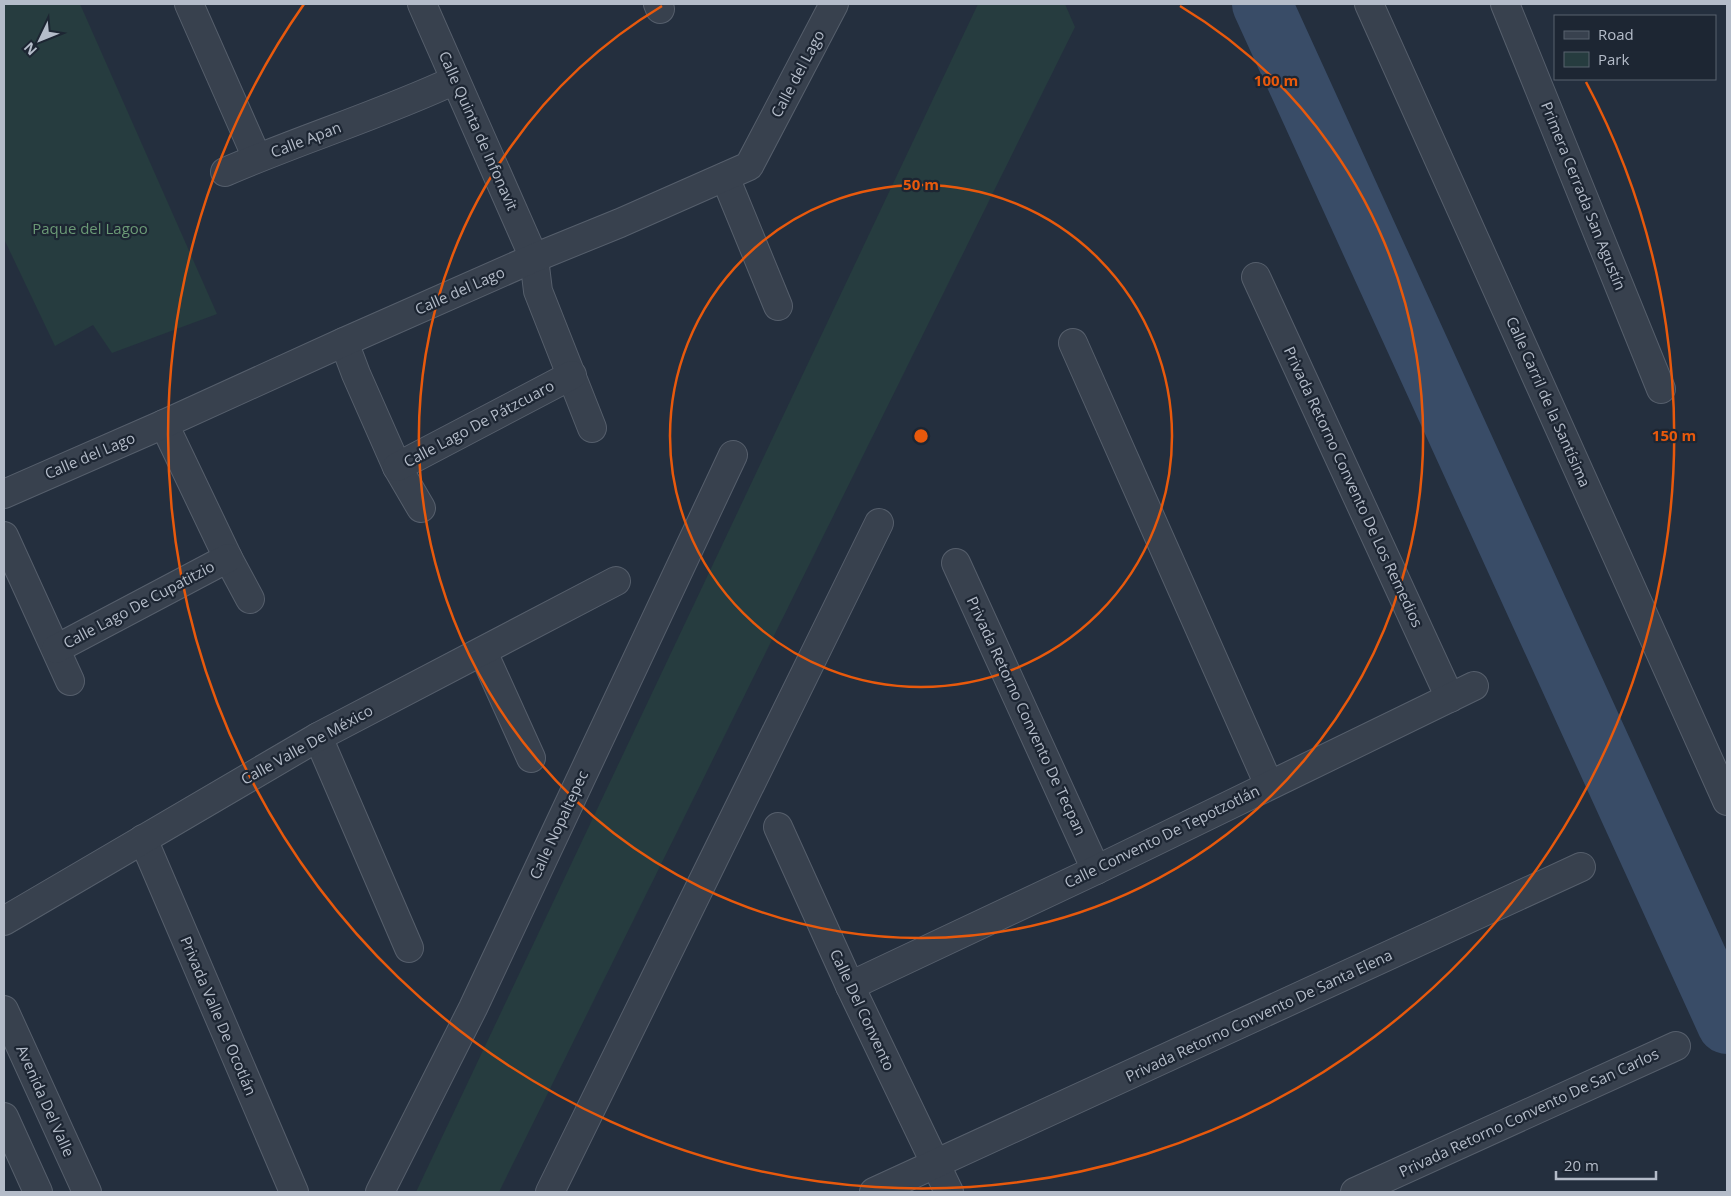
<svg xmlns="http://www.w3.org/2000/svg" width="1731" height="1196" font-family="'Open Sans',sans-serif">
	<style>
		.green { fill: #263c3f }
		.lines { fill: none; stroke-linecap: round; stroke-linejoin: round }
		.river { stroke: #394c67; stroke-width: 60 }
		.minor-casing { stroke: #565f6c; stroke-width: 30 }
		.minor { stroke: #38414e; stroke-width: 28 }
		.ring { fill: none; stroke: #e8590c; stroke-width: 2.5 }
		.labels { text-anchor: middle; stroke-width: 4.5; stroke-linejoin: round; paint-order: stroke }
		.street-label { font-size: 15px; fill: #b4bcc9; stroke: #1d2633 }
		.park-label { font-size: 15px; fill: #6b9a76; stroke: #1d2633 }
		.centre { fill: #e8590c; stroke: #1d2633; stroke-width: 2.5 }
		.ring-label { font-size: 15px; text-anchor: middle; font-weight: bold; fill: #e8590c; stroke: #1d2633; stroke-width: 4.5; stroke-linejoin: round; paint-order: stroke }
	</style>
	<rect width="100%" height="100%" fill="#242f3e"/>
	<g class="green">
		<polygon points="4,4 80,4 217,314 112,353 93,325 55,346 4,239"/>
		<polygon points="978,4 1065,4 1075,27 499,1192 416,1192"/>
	</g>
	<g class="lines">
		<polyline class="river" points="1262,4 1727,1024"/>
		<defs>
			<g id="minor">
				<polyline points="189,4 257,158"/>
				<polyline points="422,4 534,258 538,291 592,428"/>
				<polyline points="658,4 660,9"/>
				<polyline points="1369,4 1727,801"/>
				<polyline points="1505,4 1661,389"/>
				<path d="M225,172C301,139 380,115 455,80"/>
				<polyline points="725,177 778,306"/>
				<polyline points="1256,277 1450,698"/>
				<polyline points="344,342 356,374 397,467 421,508"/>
				<polyline points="1073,343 1269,785"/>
				<polyline points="164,424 228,558 250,599"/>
				<polyline points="397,467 572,375"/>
				<polyline points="4,494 164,424 344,342 534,258 620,223 749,166 834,4"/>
				<polyline points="4,536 70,681"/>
				<polyline points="956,563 1096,870"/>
				<polyline points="56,649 228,558"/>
				<polyline points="483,652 531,758"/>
				<polyline points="318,737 409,948"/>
				<polyline points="778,827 850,986 949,1192"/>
				<polyline points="143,839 294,1192"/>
				<polyline points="4,921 318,737 616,581"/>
				<polyline points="850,986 1096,870 1474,686"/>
				<polyline points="4,1010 87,1192"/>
				<polyline points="4,1117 38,1192"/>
				<polyline points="380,1192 473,1008 733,455"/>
				<polyline points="550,1192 879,523"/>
				<polyline points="874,1192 1581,867"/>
				<polyline points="1355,1192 1676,1046"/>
			</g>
		</defs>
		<use href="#minor" class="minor-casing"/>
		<use href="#minor" class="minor"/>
	</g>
	<g class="ring">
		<circle cx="921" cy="436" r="251"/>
		<path d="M1180 6A502 502 0 1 1 662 6"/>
		<path d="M1586 82A753 753 0 1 1 304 4"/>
	</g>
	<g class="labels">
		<g class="street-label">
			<text transform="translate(798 74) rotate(-62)" y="5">Calle del Lago</text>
			<text transform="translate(478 131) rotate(66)" y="5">Calle Quinta de Infonavit</text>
			<text transform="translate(306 140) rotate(-21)" y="5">Calle Apan</text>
			<text transform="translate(1583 196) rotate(68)" y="5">Primera Cerrada San Agustín</text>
			<text transform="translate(460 291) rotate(-24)" y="5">Calle del Lago</text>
			<text transform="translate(1548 402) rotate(66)" y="5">Calle Carril de la Santísima</text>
			<text transform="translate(479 424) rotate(-28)" y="5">Calle Lago De Pátzcuaro</text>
			<text transform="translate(90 456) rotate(-23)" y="5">Calle del Lago</text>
			<text transform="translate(1353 487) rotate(65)" y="5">Privada Retorno Convento De Los Remedios</text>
			<text transform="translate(139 605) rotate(-28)" y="5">Calle Lago De Cupatitzio</text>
			<text transform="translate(1026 716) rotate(65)" y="5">Privada Retorno Convento De Tecpan</text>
			<text transform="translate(307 745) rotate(-29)" y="5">Calle Valle De México</text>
			<text transform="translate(559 825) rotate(-65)" y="5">Calle Nopaltepec</text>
			<text transform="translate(1162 837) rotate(-26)" y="5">Calle Convento De Tepotzotlán</text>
			<text transform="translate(862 1010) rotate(65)" y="5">Calle Del Convento</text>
			<text transform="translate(218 1016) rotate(67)" y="5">Privada Valle De Ocotlán</text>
			<text transform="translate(1259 1016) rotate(-25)" y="5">Privada Retorno Convento De Santa Elena</text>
			<text transform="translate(45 1101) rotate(66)" y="5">Avenida Del Valle</text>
			<text transform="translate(1529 1113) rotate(-25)" y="5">Privada Retorno Convento De San Carlos</text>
		</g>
		<g class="park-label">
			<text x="90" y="234">Paque del Lagoo</text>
		</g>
	</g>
	<circle cx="921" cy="436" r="8" class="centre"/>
	<g class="ring-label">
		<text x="1276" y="86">100 m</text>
		<text x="921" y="190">50 m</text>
		<text x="1674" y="441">150 m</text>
	</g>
	<rect width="1731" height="1196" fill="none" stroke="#b4bcc9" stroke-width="10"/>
	<rect x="1554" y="15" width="162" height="65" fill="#1d2633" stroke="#59626f"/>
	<rect x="1564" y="31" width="25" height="8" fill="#38414e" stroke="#59626f"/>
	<text x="1598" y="40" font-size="15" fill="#b4bcc9">Road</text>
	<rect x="1564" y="52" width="25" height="15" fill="#263c3f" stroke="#59626f"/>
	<text x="1598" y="65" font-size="15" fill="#b4bcc9">Park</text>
	<g transform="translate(40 40) rotate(227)" stroke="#1d2633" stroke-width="4" paint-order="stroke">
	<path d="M0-4L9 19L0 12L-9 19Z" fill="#b4bcc9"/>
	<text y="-8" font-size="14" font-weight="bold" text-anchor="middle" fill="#b4bcc9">N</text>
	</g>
	<path d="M1556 1171v8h100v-8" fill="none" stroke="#b4bcc9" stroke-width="2.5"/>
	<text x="1564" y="1171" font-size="15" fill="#b4bcc9" stroke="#1d2633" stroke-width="4" paint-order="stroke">20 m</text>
</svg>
